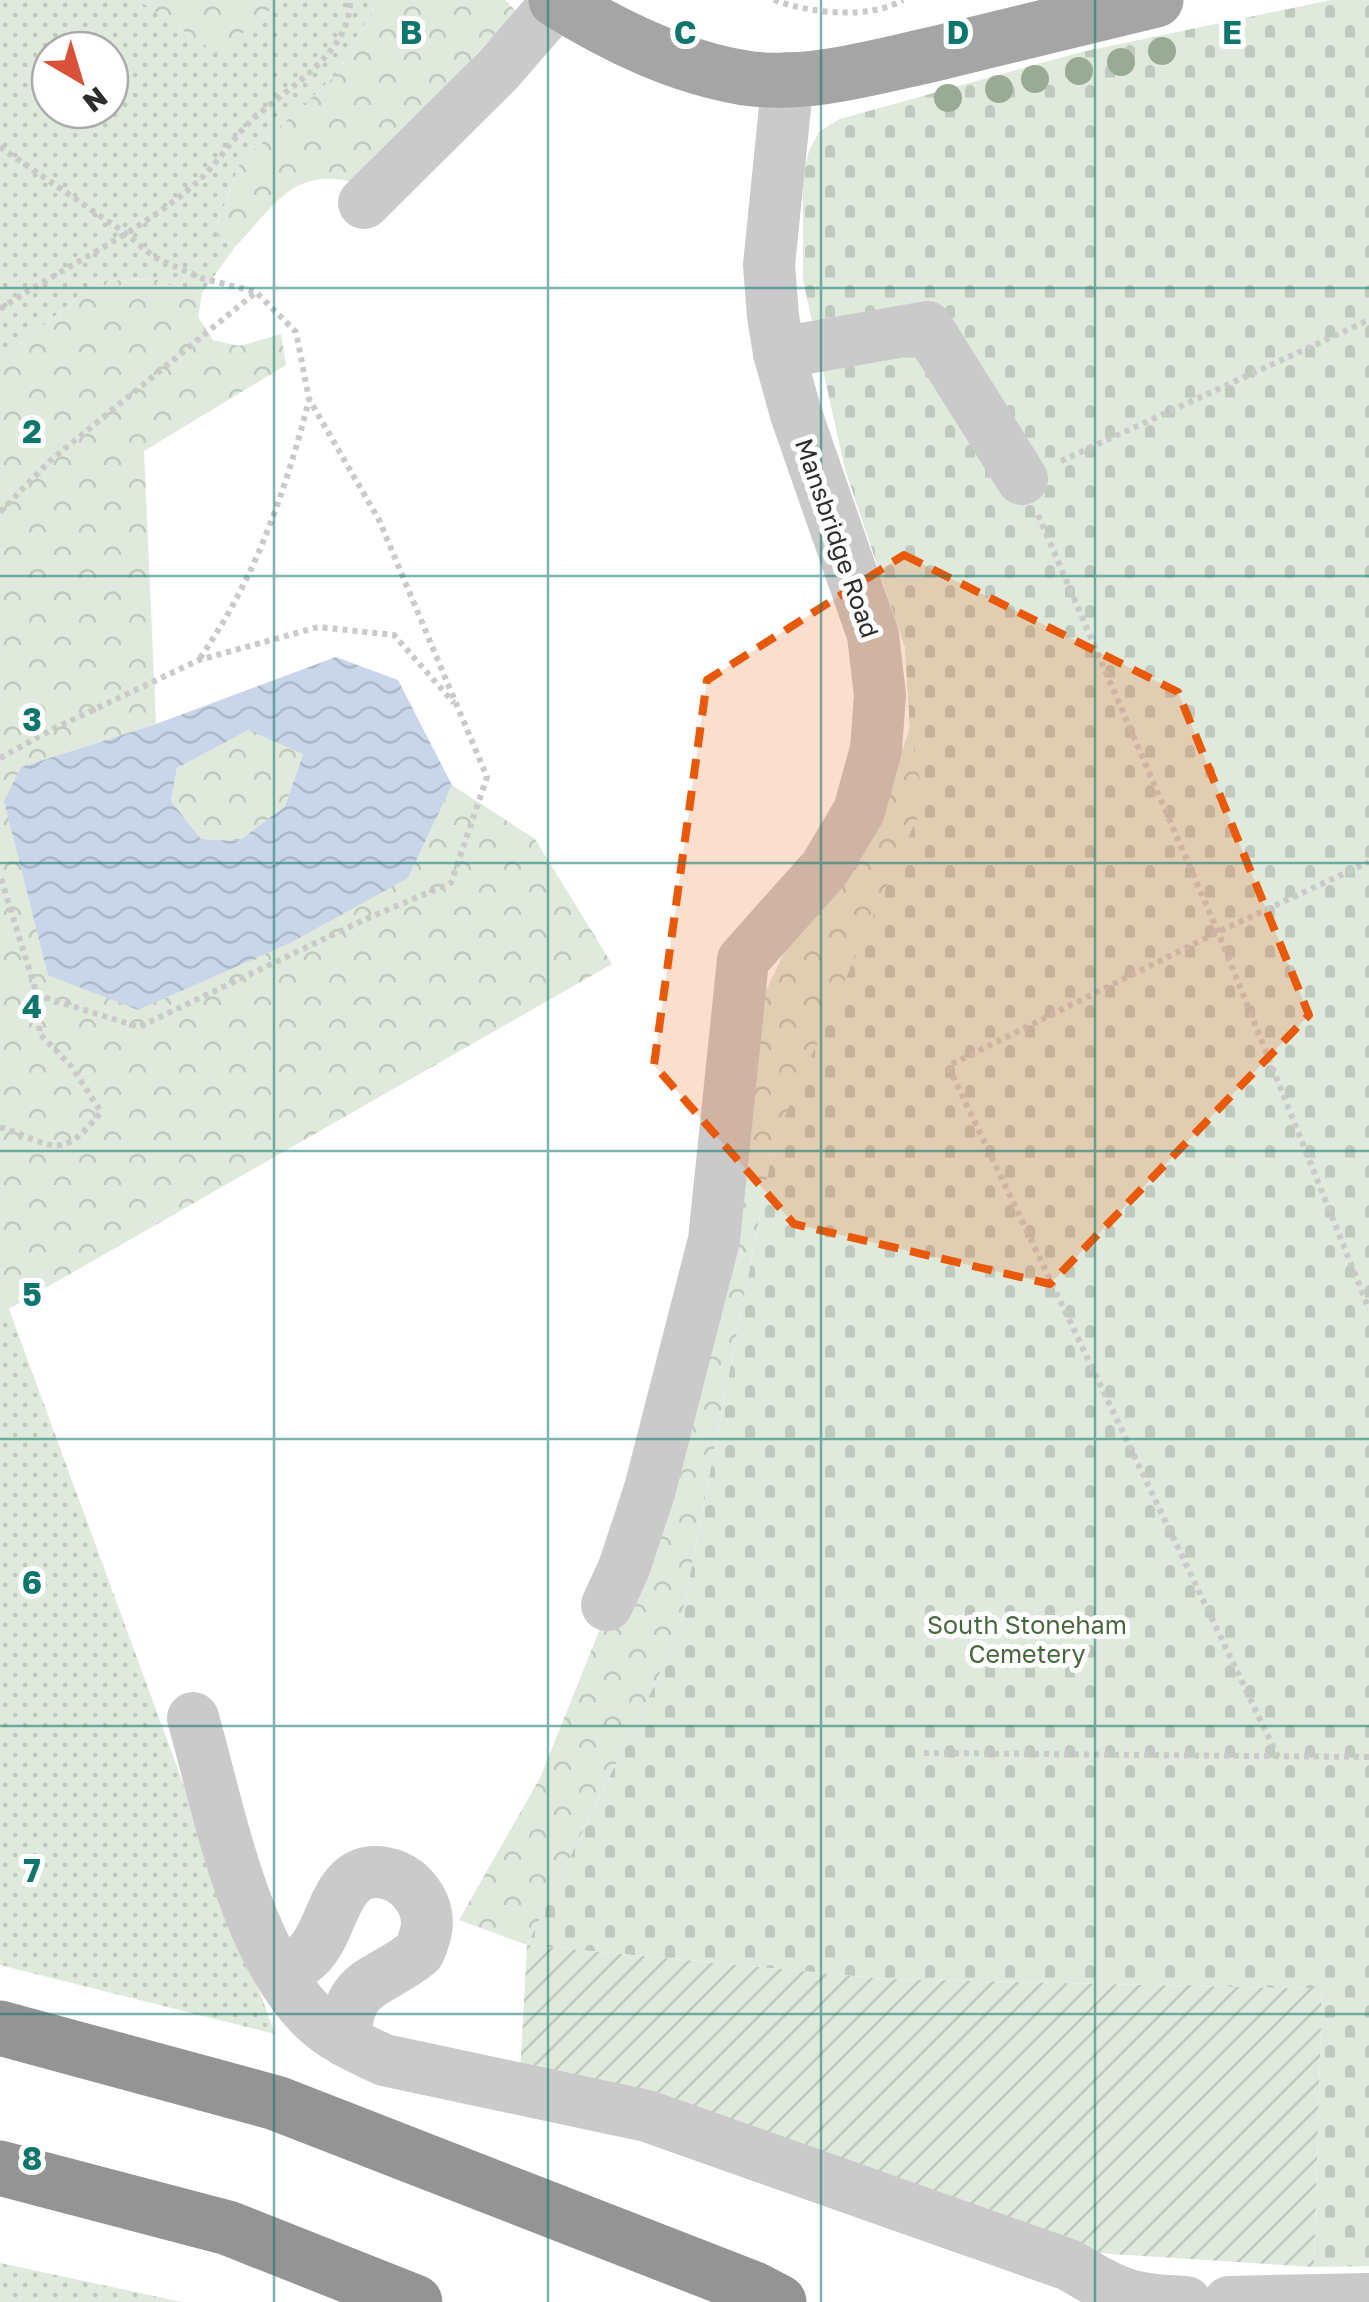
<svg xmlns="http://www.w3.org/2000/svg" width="1369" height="2302" font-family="'Golos Text',sans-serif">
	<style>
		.grass { fill: url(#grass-dots); fill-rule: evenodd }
		.forest { fill: url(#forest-crowns) }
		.cemetery { fill: url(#cemetery-stones) }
		.garden { fill: url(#garden-furrows) }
		.water { fill: url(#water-waves); fill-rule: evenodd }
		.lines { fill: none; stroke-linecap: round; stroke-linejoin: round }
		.path { stroke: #cacaca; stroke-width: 6; stroke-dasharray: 5 5; stroke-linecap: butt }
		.minor { stroke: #cacaca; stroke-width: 52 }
		.major { stroke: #a5a5a5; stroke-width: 55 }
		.highway { stroke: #949494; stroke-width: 55 }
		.tree { fill: #9aab95 }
		.marked { fill: #e8590c; fill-opacity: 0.2; stroke: #e8590c; stroke-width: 8; stroke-dasharray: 20 12; stroke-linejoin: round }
		.grid { fill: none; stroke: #0f766e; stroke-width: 2.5; stroke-opacity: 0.55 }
		.labels { text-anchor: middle; stroke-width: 10; stroke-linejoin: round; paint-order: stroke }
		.street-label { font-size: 25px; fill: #2d2d2d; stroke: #fff }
		.park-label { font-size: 25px; fill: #48663e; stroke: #fff }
		.grid-label { font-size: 32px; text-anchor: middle; font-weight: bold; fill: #0f766e; stroke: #fff; stroke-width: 10; stroke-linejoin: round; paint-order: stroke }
	</style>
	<defs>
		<pattern id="grass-dots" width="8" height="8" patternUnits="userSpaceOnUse" patternTransform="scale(2.5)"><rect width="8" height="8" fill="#e0eadc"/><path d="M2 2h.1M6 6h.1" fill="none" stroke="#c0c9bd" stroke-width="1.8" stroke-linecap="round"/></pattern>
		<pattern id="forest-crowns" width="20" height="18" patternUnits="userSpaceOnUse" patternTransform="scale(2.5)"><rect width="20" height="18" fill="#e0eadc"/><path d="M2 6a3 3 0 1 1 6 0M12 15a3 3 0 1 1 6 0" fill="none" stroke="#c0c9bd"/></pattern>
		<pattern id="cemetery-stones" width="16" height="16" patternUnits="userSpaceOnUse" patternTransform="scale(2.5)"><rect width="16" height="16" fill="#e0eadc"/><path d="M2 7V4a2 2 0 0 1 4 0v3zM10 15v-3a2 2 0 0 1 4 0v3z" fill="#c0c9bd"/></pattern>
		<pattern id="garden-furrows" width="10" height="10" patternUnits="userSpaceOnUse" patternTransform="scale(2.5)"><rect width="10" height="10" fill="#e0eadc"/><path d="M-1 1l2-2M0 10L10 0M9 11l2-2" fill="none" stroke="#c0c9bd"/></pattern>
		<pattern id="water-waves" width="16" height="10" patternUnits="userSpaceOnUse" patternTransform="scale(2.5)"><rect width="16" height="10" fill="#c9d6e9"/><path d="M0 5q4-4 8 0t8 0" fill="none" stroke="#adb8c8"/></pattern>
	</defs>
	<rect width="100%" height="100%" fill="#fff"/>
	<g class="grass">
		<path d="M0,0H138L218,53L282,0H378L336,75L240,163L214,233L235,247L202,293L153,279L98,281L0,360ZM50,50H110V110H50Z"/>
		<polygon points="9,1309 275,2034 0,1965 0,1314"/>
		<polygon points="0,2263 182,2302 0,2302"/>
	</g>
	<g class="forest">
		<polygon points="138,0 282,0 218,54"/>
		<path d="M378,0H505L516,11L359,184C295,164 275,205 235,247L214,233L240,163L336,75Z"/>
		<polygon points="840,119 929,207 963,792 775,1138 678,1637 527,1945 459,1920 540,1778 682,1424 756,1012 791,938 874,830 910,728 905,647 845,469 803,280 809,151 819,132"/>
		<polygon points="154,279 202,293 198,317 213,340 239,346 281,334 286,365 144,451 156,724 21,767 48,975 408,878 452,785 535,839 612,964 0,1314 0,360 98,281"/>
		<polygon points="247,729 303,753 285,806 239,841 201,839 171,801 177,768"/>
	</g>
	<polygon class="cemetery" points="1331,0 1369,0 1369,2266 1314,2267 1322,1989 886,1979 527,1945 678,1637 775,1138 924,802 910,728 905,647 845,469 803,280 803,175 809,151 819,132 840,119 1081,52"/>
	<polygon class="garden" points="527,1945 886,1979 1322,1989 1314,2267 1033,2249 520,2074"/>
	<path class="water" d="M336,657L398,680L452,785L408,878L292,942L138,1010L48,975L4,801L21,767L156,724ZM248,730L303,754L285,806L239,841L201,839L171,801L177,768Z"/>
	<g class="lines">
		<g class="path">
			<path d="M774,0C809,13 869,20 903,0"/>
			<polyline points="0,147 125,233 154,257 201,278 256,292 296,332 309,399 379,520 487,777 451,883 368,918 139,1027 37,995 0,875"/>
			<path d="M0,309C63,267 137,234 195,184C216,166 231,140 251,121C286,88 351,54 350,0"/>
			<polyline points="1061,461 1369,320"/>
			<polyline points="0,512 51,460 255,293"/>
			<polyline points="1038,515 1218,932 1369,1309"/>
			<path d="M200,658C255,579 285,493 309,400"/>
			<polyline points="0,758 53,729 199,660 318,627 394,635 454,703"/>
			<path d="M0,1127C54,1145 60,1163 101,1112L72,1067L39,1033L42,997"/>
			<polyline points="924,1753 1369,1757"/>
			<polyline points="1278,1757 948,1066 1218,932 1369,862"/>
		</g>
		<g class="minor">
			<polyline points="364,203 498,70 558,1"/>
			<polyline points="779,353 927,327 1022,479"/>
			<polyline points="607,1605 624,1568 650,1489 714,1240 743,960 825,868 859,811 876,749 880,695 873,635 796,414 779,353 773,316 769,265 788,78"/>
			<path d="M193,1718C219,1809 244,1948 312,2016C332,2036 358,2048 384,2060L647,2116L1069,2265C1119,2294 1127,2300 1186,2302"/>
			<path d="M281,1973C292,1967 304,1961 312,1951C335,1924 336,1864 385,1873C401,1876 413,1886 421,1900C431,1918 427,1934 419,1952C380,1985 345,1978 346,2041"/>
			<polyline points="1229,2302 1369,2299"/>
		</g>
		<path class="major" d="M556,0C614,36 677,67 745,78C807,87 874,67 934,54C1008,36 1082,18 1156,0"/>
		<g class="highway">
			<polyline points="0,2028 276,2103 754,2289 779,2302"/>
			<polyline points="0,2168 228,2228 415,2302"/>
		</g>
	</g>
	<g class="tree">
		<circle cx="1162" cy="51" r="14"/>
		<circle cx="1121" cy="62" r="14"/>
		<circle cx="1079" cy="71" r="14"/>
		<circle cx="1035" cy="79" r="14"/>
		<circle cx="999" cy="89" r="14"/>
		<circle cx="948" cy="98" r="14"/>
	</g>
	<path class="marked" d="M904,555L1178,692L1309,1015L1050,1284L794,1224L654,1065L707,680Z"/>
	<path class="grid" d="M274,0V2302M548,0V2302M821,0V2302M1095,0V2302M0,288H1369M0,576H1369M0,863H1369M0,1151H1369M0,1439H1369M0,1726H1369M0,2014H1369"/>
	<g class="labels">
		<g class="street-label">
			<text transform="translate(837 538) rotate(71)" y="9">Mansbridge Road</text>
		</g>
		<g class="park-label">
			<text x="1027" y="1634">South Stoneham<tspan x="1027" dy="29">Cemetery</tspan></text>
		</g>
	</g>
	<g class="grid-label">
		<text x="411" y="44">B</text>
		<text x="685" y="44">C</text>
		<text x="958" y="44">D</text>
		<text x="1232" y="44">E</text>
		<text x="32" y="443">2</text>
		<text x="32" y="731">3</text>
		<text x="32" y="1018">4</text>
		<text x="32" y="1306">5</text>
		<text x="32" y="1594">6</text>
		<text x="32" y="1882">7</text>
		<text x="32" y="2170">8</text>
	</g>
	<g transform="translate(80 80) rotate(142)"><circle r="48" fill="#ffffff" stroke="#ababab" stroke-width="2.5"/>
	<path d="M0-8L18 38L0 25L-18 38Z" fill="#d9513b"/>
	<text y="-15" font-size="28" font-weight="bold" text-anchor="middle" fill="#2d2d2d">N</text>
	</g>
</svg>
